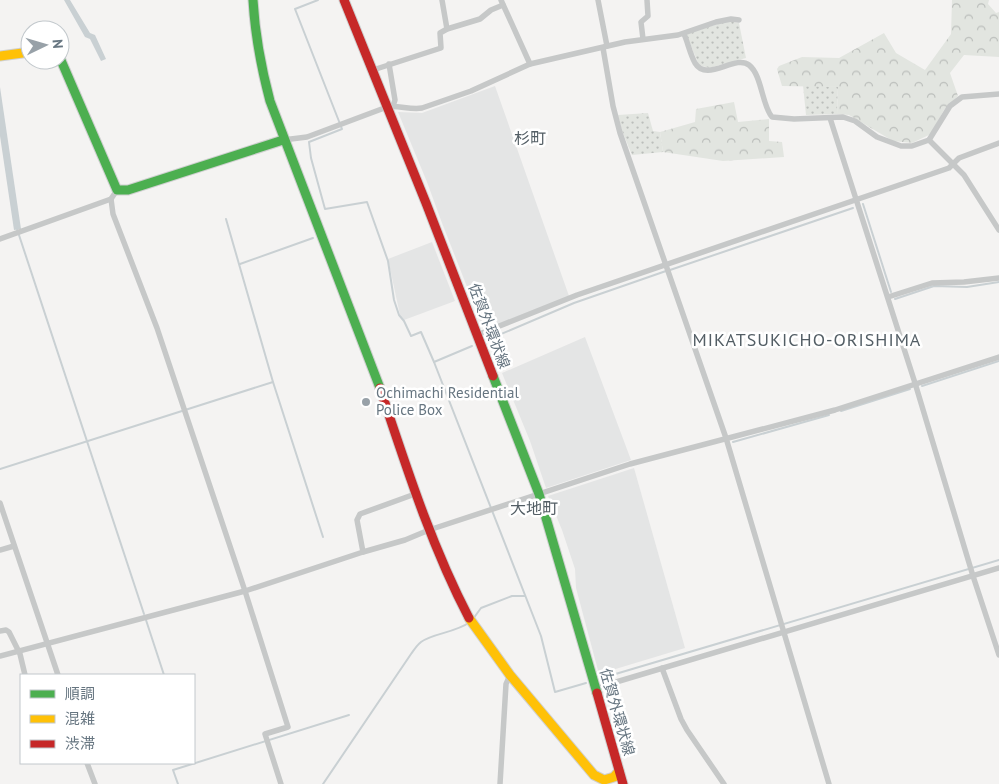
<svg xmlns="http://www.w3.org/2000/svg" width="999" height="784" font-family="'PT Sans','Noto Sans JP',sans-serif">
	<style>
		.built { fill: #e4e5e5 }
		.grass { fill: url(#grass-dots) }
		.forest { fill: url(#forest-crowns) }
		.water { fill: #c9d0d3 }
		.lines { fill: none; stroke-linecap: round; stroke-linejoin: round }
		.stream { stroke: #c9d0d3; stroke-width: 2 }
		.fast-casing { stroke: #cfd0d0; stroke-width: 11 }
		.slow-casing { stroke: #cfd0d0; stroke-width: 11 }
		.jam-casing { stroke: #cfd0d0; stroke-width: 11 }
		.street { stroke: #c6c8c8; stroke-width: 5.5 }
		.fast { stroke: #4caf50; stroke-width: 9 }
		.slow { stroke: #ffc107; stroke-width: 9 }
		.jam { stroke: #c62828; stroke-width: 9 }
		.poi-dot { fill: #98a1a8; stroke: #fff; stroke-width: 2 }
		.labels { text-anchor: middle; stroke-width: 5; stroke-linejoin: round; paint-order: stroke }
		.street-label { font-size: 15px; fill: #667580; stroke: #fff }
		.poi-label { font-size: 15px; fill: #667580; stroke: #fff; text-anchor: start }
		.neighbourhood-label { font-size: 16px; fill: #535e65; stroke: #fff }
		.quarter-label { font-size: 18px; letter-spacing: 1px; fill: #535e65; stroke: #fff }
	</style>
	<defs>
		<pattern id="grass-dots" width="8" height="8" patternUnits="userSpaceOnUse" patternTransform="scale(1.25)"><rect width="8" height="8" fill="#e2e5e0"/><path d="M2 2h.1M6 6h.1" fill="none" stroke="#bbbebb" stroke-width="1.8" stroke-linecap="round"/></pattern>
		<pattern id="forest-crowns" width="20" height="18" patternUnits="userSpaceOnUse" patternTransform="scale(1.25)"><rect width="20" height="18" fill="#e2e5e0"/><path d="M2 6a3 3 0 1 1 6 0M12 15a3 3 0 1 1 6 0" fill="none" stroke="#bbbebb"/></pattern>
	</defs>
	<rect width="100%" height="100%" fill="#f4f3f2"/>
	<g class="built">
		<polygon points="495,86 569,296 484,330 442,223 427,182 398,112 422,113"/>
		<polygon points="432,242 455,301 404,320 400,315 388,259"/>
		<polygon points="585,337 631,460 546,488 530,441 502,373"/>
		<polygon points="634,468 685,648 599,674 576,588 575,569 562,530 548,496"/>
	</g>
	<g class="grass">
		<polygon points="728,21 739,23 746,58 709,68 699,65 686,34"/>
		<polygon points="803,85 838,87 837,114 806,115"/>
		<polygon points="648,113 653,131 660,132 663,152 632,155 622,131 618,115"/>
	</g>
	<g class="forest">
		<polygon points="952,0 989,0 988,4 996,13 999,12 999,57 964,55 950,73 958,96 944,110 931,134 912,143 893,141 849,115 837,114 838,87 782,86 777,69 779,66 802,57 839,58 884,33 896,53 925,70 951,34"/>
		<polygon points="734,102 738,122 769,119 769,141 782,142 784,157 723,161 663,152 660,132 695,122 696,109"/>
	</g>
	<g class="water">
		<polygon points="64,0 70,0 90,33 95,35 106,59 101,61 90,39 85,37"/>
		<polygon points="0,87 21,229 14,230 0,136"/>
	</g>
	<g class="lines">
		<g class="stream">
			<polyline points="318,0 295,9 342,129 309,142 311,158 325,209 367,202 388,261 394,300 399,315 404,321 411,336 421,332 434,362 541,636 555,692 586,683"/>
			<polyline points="863,204 891,292"/>
			<polyline points="226,219 273,382 323,537"/>
			<polyline points="17,229 144,614"/>
			<polyline points="240,264 313,238"/>
			<polyline points="670,270 853,208"/>
			<polyline points="895,299 934,286 967,287 999,282"/>
			<polyline points="487,340 574,303 666,271"/>
			<polyline points="434,362 472,346"/>
			<polyline points="922,386 999,361"/>
			<polyline points="841,411 910,389"/>
			<polyline points="733,442 829,415"/>
			<polyline points="0,469 273,382"/>
			<polyline points="473,619 481,608 512,596 525,596"/>
			<polyline points="146,620 164,675"/>
			<polyline points="602,678 999,560"/>
			<polyline points="178,784 173,770 349,715"/>
			<path d="M323,784L411,654C414,650 417,645 421,642C433,633 455,633 470,622"/>
		</g>
		<defs>
			<g id="fast">
				<path d="M253,0C255,35 261,67 270,101L380,388"/>
				<polyline points="60,58 117,190 128,190 283,140"/>
				<polyline points="493,376 539,494 597,693"/>
			</g>
			<g id="slow">
				<polyline points="0,56 30,52"/>
				<polyline points="469,618 510,675 594,775 604,780 614,777 619,771"/>
			</g>
			<g id="jam">
				<polyline points="344,0 426,203 493,376"/>
				<path d="M380,388C406,466 431,545 469,618"/>
				<polyline points="597,693 623,784"/>
			</g>
		</defs>
		<use href="#fast" class="fast-casing"/>
		<use href="#slow" class="slow-casing"/>
		<use href="#jam" class="jam-casing"/>
		<g class="street">
			<polyline points="442,0 447,29"/>
			<polyline points="501,0 530,64"/>
			<polyline points="598,0 607,46"/>
			<path d="M684,34C688,43 690,54 695,63C707,83 735,54 749,65C762,75 762,106 772,117L794,119L843,117L855,121L877,137L901,146H912L929,140L950,106L962,97L999,94"/>
			<polyline points="643,39 641,22 648,16 647,0"/>
			<polyline points="603,48 613,106 620,133 726,438 829,784"/>
			<polyline points="389,64 395,100 393,106"/>
			<polyline points="373,70 441,48 440,33 447,29 480,19 491,10 503,5"/>
			<polyline points="830,118 915,383 973,576 999,655"/>
			<path d="M283,140L307,137L387,107C398,105 410,110 422,108L471,91L530,64L625,42L678,35L716,22L731,19L739,20"/>
			<polyline points="929,140 964,175 999,230"/>
			<polyline points="117,190 111,199 113,214 157,328 245,591 288,727 265,734 281,784"/>
			<polyline points="0,239 111,199"/>
			<polyline points="888,297 932,283 964,282 999,278"/>
			<polyline points="477,335 577,295 949,168 959,158 999,143"/>
			<polyline points="0,503 58,675"/>
			<polyline points="0,550 14,546"/>
			<polyline points="363,552 357,520 360,514 415,494"/>
			<polyline points="0,631 6,630 9,632 20,654 25,675"/>
			<polyline points="0,656 245,591 363,552 405,540 429,530 630,464 835,410 999,357"/>
			<polyline points="662,668 681,719 687,730 724,784"/>
			<polyline points="596,688 999,568"/>
			<polyline points="87,763 95,784"/>
			<polyline points="500,784 506,684 510,675"/>
		</g>
		<use href="#fast" class="fast"/>
		<use href="#slow" class="slow"/>
		<use href="#jam" class="jam"/>
	</g>
	<circle class="poi-dot" cx="366" cy="402" r="5"/>
	<g class="labels">
		<g class="street-label">
			<text transform="translate(489 326) rotate(69)" y="5">佐賀外環状線</text>
			<text transform="translate(617 712) rotate(74)" y="5">佐賀外環状線</text>
		</g>
		<g class="poi-label">
			<text x="376" y="398">Ochimachi Residential<tspan x="376" dy="17">Police Box</tspan></text>
		</g>
		<g class="neighbourhood-label">
			<text x="530" y="144">杉町</text>
			<text x="534" y="514">大地町</text>
		</g>
		<g class="quarter-label">
			<text x="807" y="346">MIKATSUKICHO-ORISHIMA</text>
		</g>
	</g>
	<rect x="20" y="674" width="175" height="90" fill="#ffffff" stroke="#c2c8cc"/>
	<rect x="30" y="690" width="25" height="8" fill="#4caf50" stroke="#c2c8cc"/>
	<text x="65" y="699" font-size="15" fill="#667580">順調</text>
	<rect x="30" y="715" width="25" height="8" fill="#ffc107" stroke="#c2c8cc"/>
	<text x="65" y="724" font-size="15" fill="#667580">混雑</text>
	<rect x="30" y="740" width="25" height="8" fill="#c62828" stroke="#c2c8cc"/>
	<text x="65" y="749" font-size="15" fill="#667580">渋滞</text>
	<g transform="translate(45 45) rotate(85)"><circle r="24" fill="#ffffff" stroke="#c2c8cc"/>
	<path d="M0-4L9 19L0 12L-9 19Z" fill="#98a1a8"/>
	<text y="-8" font-size="14" font-weight="bold" text-anchor="middle" fill="#667580">N</text>
	</g>
</svg>
